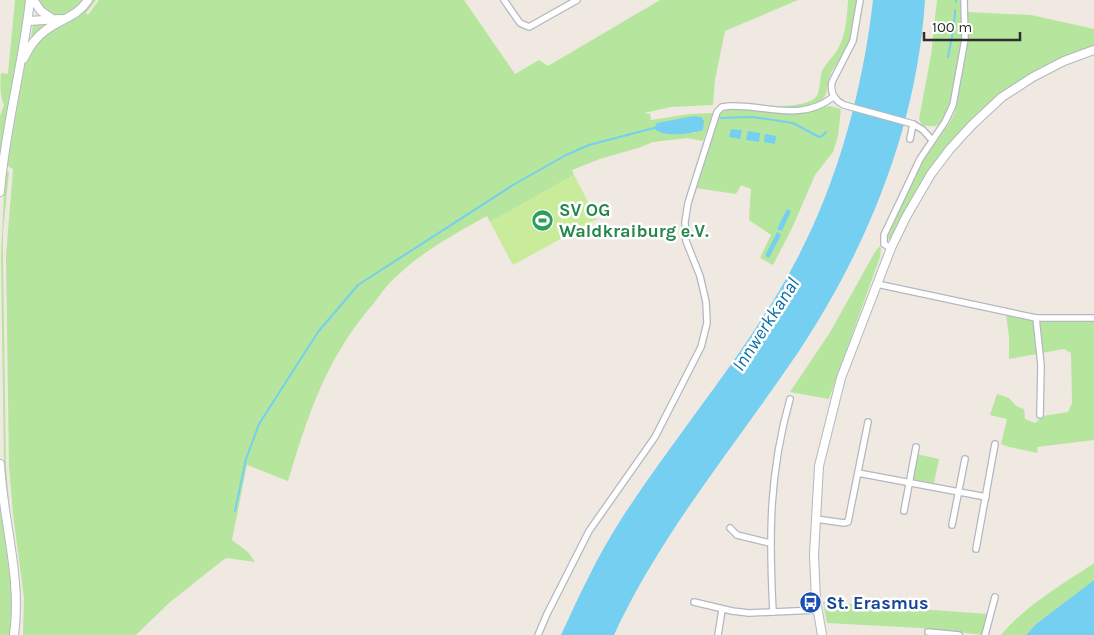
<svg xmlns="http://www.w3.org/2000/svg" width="1094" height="635" font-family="Karla,sans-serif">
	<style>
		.green { fill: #b6e59e; fill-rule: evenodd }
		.pitch { fill: #c9ec9a }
		.water { fill: #75cff0 }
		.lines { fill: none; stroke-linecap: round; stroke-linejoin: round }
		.stream { stroke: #75cff0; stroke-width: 2 }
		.street-casing { stroke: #b4b7c1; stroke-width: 8 }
		.secondary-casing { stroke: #b4b7c1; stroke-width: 10 }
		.street { stroke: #fff; stroke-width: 5.5 }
		.secondary { stroke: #fff; stroke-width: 8 }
		.labels { text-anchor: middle; stroke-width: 5; stroke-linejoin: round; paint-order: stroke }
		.leisure-label { font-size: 18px; font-weight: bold; fill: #27864d; stroke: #fff; text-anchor: start }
		.transit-label { font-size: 18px; font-weight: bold; fill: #164399; stroke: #fff; text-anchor: start }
		.water-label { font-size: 19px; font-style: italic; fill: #0d6fa3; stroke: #fff }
	</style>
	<rect width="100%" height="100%" fill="#efe9e1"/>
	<g class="green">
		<path d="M15,0H26L24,21L0,158V116L4,105C0,96 0,84 1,73L8,74Z"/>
		<path d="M37,0H83C66,21 53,22 37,0Z"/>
		<path d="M92,0H96L86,13L88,15L99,0H464L515,74L539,60L548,66L660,0H798L725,31L715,80L713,105L671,107L644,113L650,114L651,120L690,114L713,113L703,141L687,138L653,142L641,147L600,159L572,170L574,175L490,222L487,216C456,233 423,251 398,275C388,283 381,294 373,304C326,359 309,412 288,481L247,465L232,540L248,552L255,562L227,558L223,560L169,603L136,635H23L24,598L13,514L9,467L6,256L13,169L6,165C12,133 16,93 26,62C30,52 36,44 43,37C61,20 77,25 92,0ZM694,116L695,133H685L684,119Z"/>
		<path d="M848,0H857C855,16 855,35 847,49C841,59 832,68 829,79C827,88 827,97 819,103C805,112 785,108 770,107C782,106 805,106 815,98C821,92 819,79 822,71C826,63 833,57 838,49C846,34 847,17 848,0Z"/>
		<path d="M937,0H961C963,24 960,107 941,123C936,128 928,126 922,125L919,119L931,55Z"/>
		<path d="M968,12L1031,15L1094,29V47C1026,68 965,113 928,174C918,189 910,205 902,221C898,227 895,235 890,240L887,238L888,233L918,168L949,124L955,112L964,64Z"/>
		<polygon points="47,23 47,25 32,38 31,37 33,25"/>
		<path d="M829,106L841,109L838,136L833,152L815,175L793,226L773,265L760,258L771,235L749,220L751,189L741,185L736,194L695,188L719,115C733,99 781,116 802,113C811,112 820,108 829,106Z"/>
		<polygon points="5,171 9,172 3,232 3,257 6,467 10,514 21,592 19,589 8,514 4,467 1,257"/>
		<polygon points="880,246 881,248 880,257 829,399 790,392 829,334 875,252"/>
		<path d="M1006,314C1035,320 1064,322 1094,321V440L1037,447L1038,453L1009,447L1001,444L1007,419L990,415L997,394L1009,398L1016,406L1024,409L1025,419L1035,423L1043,416L1068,412L1072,403L1071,353L1064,349L1009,359V337Z"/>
		<polygon points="916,454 939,459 934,483 911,479"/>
		<polygon points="0,507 12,591 10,635 0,635"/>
		<path d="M1094,563V580L1036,624L1026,635H1001C1027,604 1062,585 1094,563Z"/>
		<polygon points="823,602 988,614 984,635 920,628 827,623"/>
	</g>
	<polygon class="pitch" points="574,175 597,219 513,265 490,222"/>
	<g class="water">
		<path d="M873,0H925C917,127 867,249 797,354C734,447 661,533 614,635H561C579,596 597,557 620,521C677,432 749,351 798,257C839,178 863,88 873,0Z"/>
		<path d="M694,116L701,117L704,121L703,130C692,134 661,138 654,128L657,123Z"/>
		<polygon points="731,129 742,130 740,139 729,137"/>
		<polygon points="748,131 760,133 759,142 746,140"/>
		<polygon points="765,134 776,136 775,144 764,142"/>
		<polygon points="787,209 791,211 782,231 777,229"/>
		<polygon points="777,232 781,235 769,258 765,256"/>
		<polygon points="1094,580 1094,635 1026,635 1036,624"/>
	</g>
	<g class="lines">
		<g class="stream">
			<polyline points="956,0 956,2"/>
			<path d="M948,57C951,42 955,25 955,10"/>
			<polyline points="721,118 753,117 793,123 819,137 822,136 826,132"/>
			<polyline points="235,511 246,459 259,424 318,332 358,285 513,185 566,155 589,145 654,128"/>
		</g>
		<defs>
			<g id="street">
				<polyline points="504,0 520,23 529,27 577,0"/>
				<path d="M860,0L853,41L832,82C830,93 834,100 844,105L913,124L923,130L932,140"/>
				<polyline points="910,139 913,124"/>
				<polyline points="891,248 884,244 884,235 920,159 945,122 953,105 965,39 964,0"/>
				<polyline points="877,284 1036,318 1094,318"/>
				<polyline points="1036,318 1041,365 1040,415"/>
				<polyline points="858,473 986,497"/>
				<polyline points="904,511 916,447"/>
				<polyline points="816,519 844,523 848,522 868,422"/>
				<polyline points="952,525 965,459"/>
				<polyline points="730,528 737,535 770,543"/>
				<polyline points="976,549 995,444"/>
				<polyline points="694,602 732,611 749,613 817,610"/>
				<path d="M773,612C769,535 769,473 790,399"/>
				<polyline points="928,632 959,635"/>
				<path d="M538,635L547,614L589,531L655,437L701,347L707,323L706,302L700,276L686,241L685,222L688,203L717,112L722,107L730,106C766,105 802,122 833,97"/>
				<polyline points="718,635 722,610"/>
				<polyline points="985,635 995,597"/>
			</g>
			<g id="secondary">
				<polyline points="33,0 41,11 54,20"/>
				<polyline points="28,21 61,19"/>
				<path d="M24,58C29,47 36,37 46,30C62,18 77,17 88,0"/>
				<path d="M0,192C5,127 23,65 30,0"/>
				<path d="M0,464C3,521 22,578 14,635"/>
				<polyline points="822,635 816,600 814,555 819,466 841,378 891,248 906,217 931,174 950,149 972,125 1002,97 1033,77 1064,61 1094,50"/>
			</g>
		</defs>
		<use href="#street" class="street-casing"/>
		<use href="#secondary" class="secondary-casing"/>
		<use href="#street" class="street"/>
		<use href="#secondary" class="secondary"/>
	</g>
	<defs>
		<symbol id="stadium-disc" viewBox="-11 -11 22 22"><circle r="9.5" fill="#2e9e5b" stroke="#fff"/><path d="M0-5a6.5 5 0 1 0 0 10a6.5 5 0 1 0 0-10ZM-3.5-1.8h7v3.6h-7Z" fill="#fff"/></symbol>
		<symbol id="bus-disc" viewBox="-11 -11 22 22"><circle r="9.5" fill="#1a4fb4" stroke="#fff"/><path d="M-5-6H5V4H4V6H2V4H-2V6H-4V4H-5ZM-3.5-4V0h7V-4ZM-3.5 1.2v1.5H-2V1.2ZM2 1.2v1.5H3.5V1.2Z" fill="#fff"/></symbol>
	</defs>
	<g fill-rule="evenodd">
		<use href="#stadium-disc" x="530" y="208" width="25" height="25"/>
		<use href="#bus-disc" x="798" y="590" width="25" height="25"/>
	</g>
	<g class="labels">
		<g class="leisure-label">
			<text x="559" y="216">SV OG<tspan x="559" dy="21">Waldkraiburg e.V.</tspan></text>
		</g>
		<g class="transit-label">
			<text x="826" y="609">St. Erasmus</text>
		</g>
		<g class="water-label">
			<text transform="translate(765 324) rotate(-57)" y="7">Innwerkkanal</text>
		</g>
	</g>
	<path d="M924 32v8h96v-8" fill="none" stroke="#2e2e2e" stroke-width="2.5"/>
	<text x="932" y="32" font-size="15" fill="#2e2e2e" stroke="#ffffff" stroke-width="4" paint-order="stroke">100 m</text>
</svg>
